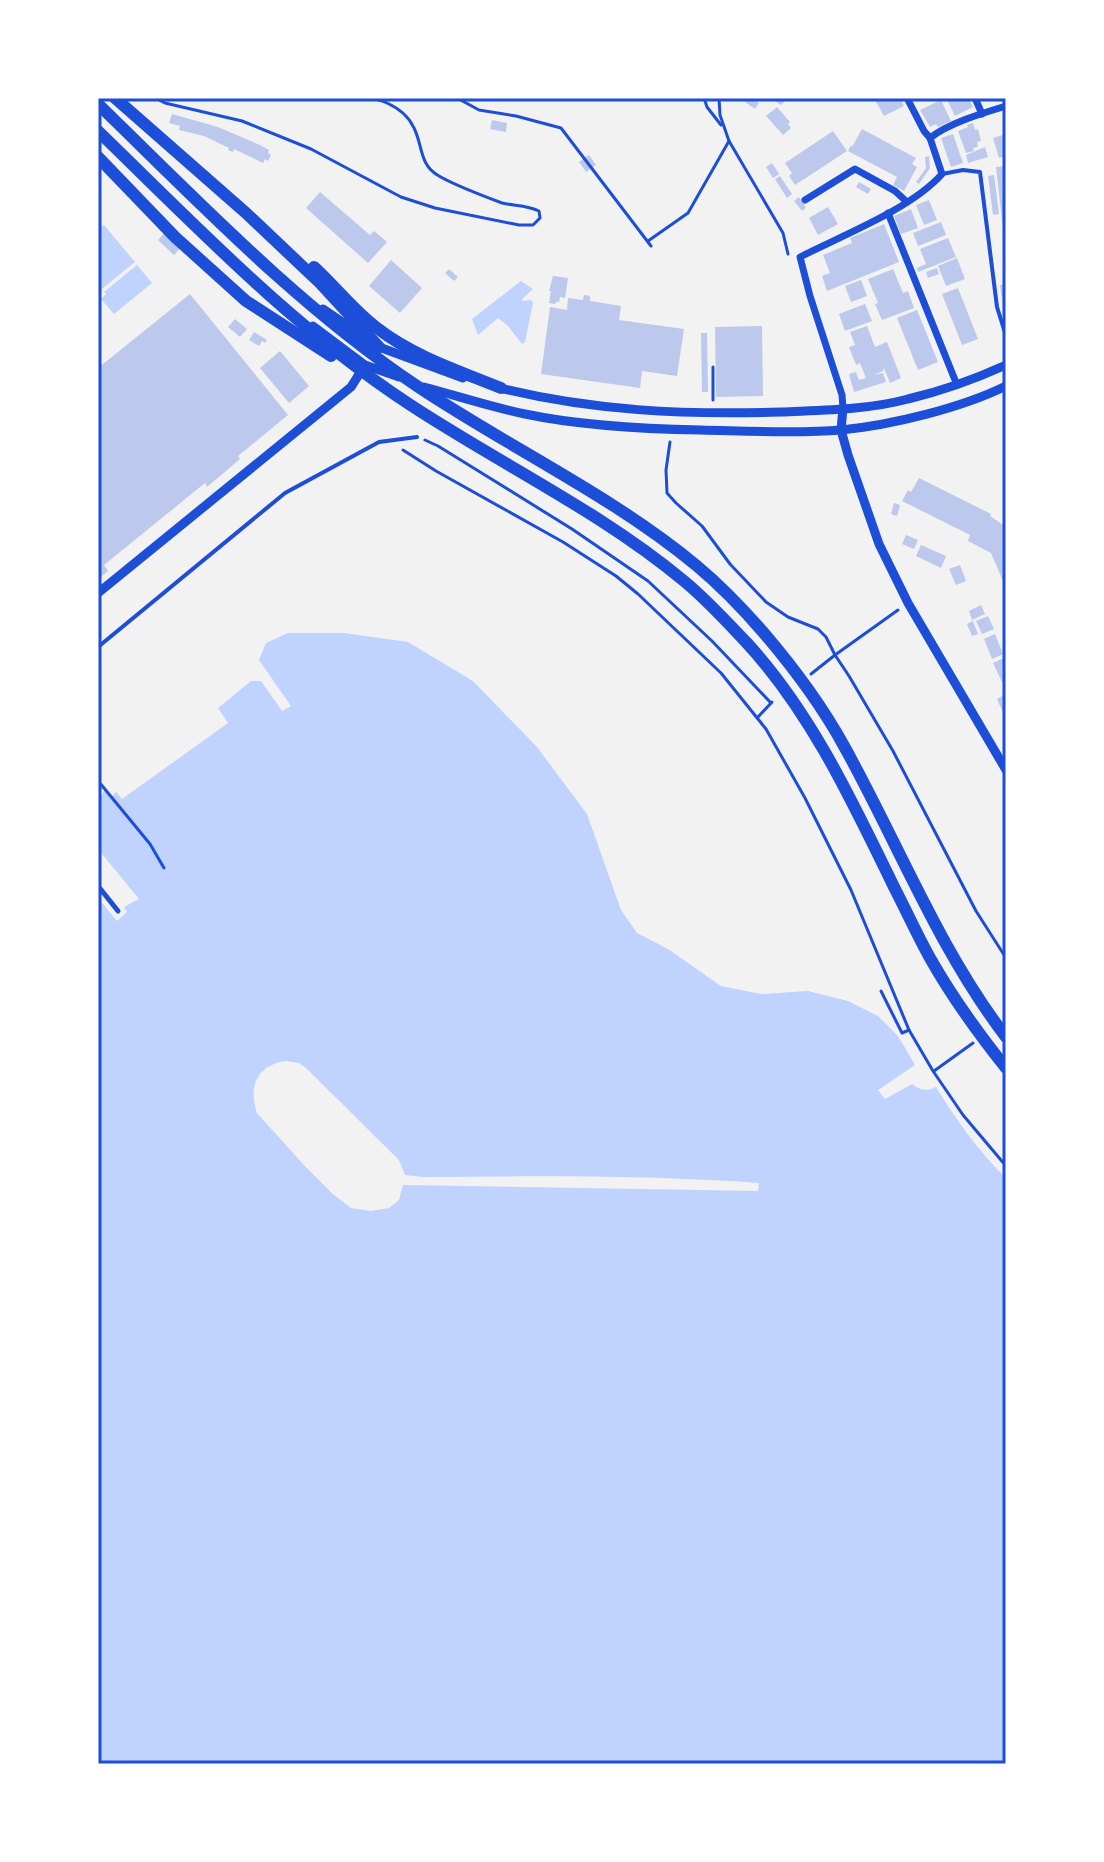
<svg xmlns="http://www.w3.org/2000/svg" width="1104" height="1862" font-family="'Archivo Narrow',sans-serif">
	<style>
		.water { fill: #bfd3fe; fill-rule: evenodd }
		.building { fill: #bdc9ec }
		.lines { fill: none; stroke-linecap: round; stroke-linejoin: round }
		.path { stroke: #1d4ed8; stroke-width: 3 }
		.service { stroke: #1d4ed8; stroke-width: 4 }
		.pedestrian { stroke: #1d4ed8; stroke-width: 5 }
		.minor { stroke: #1d4ed8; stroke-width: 7 }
		.tertiary { stroke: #1d4ed8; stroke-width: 9 }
		.motorway { stroke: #1d4ed8; stroke-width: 12 }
		.neatline { fill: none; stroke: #1d4ed8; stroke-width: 3 }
	</style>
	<rect width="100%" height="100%" fill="#f2f2f2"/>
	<g class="water">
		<polygon points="104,225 135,262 98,292 98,230"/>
		<polygon points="137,265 152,283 114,314 101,299 106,294 104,292"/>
		<polygon points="521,281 533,289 522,299 523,301 531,300 533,303 525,342 522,344 508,326 498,318 478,335 472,319"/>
		<path d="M288,633H344L408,642L473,681L537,747L587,814L621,910L637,933L668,949L721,986L761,994L808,991L848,1001L878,1016L898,1036L915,1065L878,1090L885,1099L912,1084C920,1090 926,1092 936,1087C955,1118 979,1152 1006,1178V1764H98V898L117,921L127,912L124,907L139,899L98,849V800L105,790L111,797L116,792L122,799L228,723L218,708L251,681H261L282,711L291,706L259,660L266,643ZM286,1061L299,1063L307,1069L399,1160L405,1175L423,1177C535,1176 647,1175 759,1183L758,1191L403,1185L399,1200L389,1208L371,1211L351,1208L334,1195L302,1163L257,1113C248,1086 257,1065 286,1061Z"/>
	</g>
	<g class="building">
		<polygon points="748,98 752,98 759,103 755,109 745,102"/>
		<polygon points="770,98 788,98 781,105"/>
		<polygon points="874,98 900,98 904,106 884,116"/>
		<polygon points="946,98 951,98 952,100 957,98 968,98 973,107 955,116"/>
		<polygon points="941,100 951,121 938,127 936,124 930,127 920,110"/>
		<polygon points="777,107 790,122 788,124 791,128 783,135 766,116"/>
		<polygon points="172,114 218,127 260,145 269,150 268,153 271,155 268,161 265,159 263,163 234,149 233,152 228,150 229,148 204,136 179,130 180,126 169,123"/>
		<polygon points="492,120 507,123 506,132 490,129"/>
		<polygon points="973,123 975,130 978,129 981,141 977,142 978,147 973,148 974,151 966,153 958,131 968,127 967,125"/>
		<polygon points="862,129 916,158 912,164 917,167 904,191 893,185 897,177 848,151 851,145 852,147"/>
		<polygon points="833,131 847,151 795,185 789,176 792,173 785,163"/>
		<polygon points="953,134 963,163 951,167 941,138"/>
		<polygon points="1006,134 1006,156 999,158 993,138"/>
		<polygon points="985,147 988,157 968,163 966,155"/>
		<polygon points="589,155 596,165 586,172 579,162"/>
		<polygon points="929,156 930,168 919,184 916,182 926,168 925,157"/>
		<polygon points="772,163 779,174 773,178 766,167"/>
		<polygon points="1006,166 1006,238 1004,238 996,167"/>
		<polygon points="994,175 999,214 993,215 988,176"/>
		<polygon points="780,176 792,194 787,198 775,179"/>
		<polygon points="859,182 871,189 868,194 856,187"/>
		<polygon points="320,192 370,235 374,231 387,242 368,263 306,208"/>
		<polygon points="799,197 806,208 802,211 794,201"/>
		<polygon points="929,200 937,220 924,225 916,205"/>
		<polygon points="828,207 838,224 818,235 809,218"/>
		<polygon points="911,209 918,228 901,234 894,216"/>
		<polygon points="941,222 946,235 918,246 913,233"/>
		<polygon points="884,224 899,262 827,291 822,276 830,273 823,255 852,243 850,238"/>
		<polygon points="169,228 185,243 174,255 158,240"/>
		<polygon points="948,238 956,257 918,272 917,268 926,264 920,249"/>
		<polygon points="957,258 965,279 946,286 938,266"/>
		<polygon points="391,260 422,288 400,313 369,286"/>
		<polygon points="937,268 939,274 928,278 926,272"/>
		<polygon points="449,269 458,277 454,281 445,273"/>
		<polygon points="893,269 903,293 908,291 914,308 882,320 875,304 878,303 868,279"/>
		<polygon points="553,276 568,278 565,298 560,297 559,302 556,302 555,304 549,303 551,291 549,291"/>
		<polygon points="861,280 867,296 851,302 845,286"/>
		<polygon points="1006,284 1006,315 1004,315 1000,285"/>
		<polygon points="958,288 978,339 962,345 942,294"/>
		<polygon points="190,294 288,415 238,456 240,459 207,487 205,483 104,565 108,571 98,579 98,368"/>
		<polygon points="584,295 590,296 590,301 621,306 619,320 684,329 677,376 642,371 640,388 541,374 550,307 567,310 568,298 583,300"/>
		<polygon points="865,304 872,321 845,331 839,314"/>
		<polygon points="917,310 938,362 918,370 897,318"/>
		<polygon points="235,319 247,329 240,337 228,327"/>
		<polygon points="762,326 763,396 716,397 715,327"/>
		<polygon points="867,326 875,347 887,342 901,378 890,383 884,368 883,371 874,375 883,373 886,382 854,392 849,374 856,372 859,380 866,378 860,363 856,365 849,347 855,345 850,332"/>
		<polygon points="254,332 267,340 265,343 262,341 259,346 249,340"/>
		<polygon points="701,333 707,333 708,392 702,392"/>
		<polygon points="280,351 309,386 289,403 260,368"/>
		<polygon points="919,478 991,514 990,516 1006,527 1006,588 991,553 968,541 970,535 902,501 908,490 911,492"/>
		<polygon points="894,503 900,505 897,516 891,514"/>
		<polygon points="906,535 918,540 914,549 902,544"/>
		<polygon points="921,545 946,556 941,568 916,556"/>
		<polygon points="960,565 966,581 956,585 949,569"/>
		<polygon points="981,605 985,614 972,620 969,611"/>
		<polygon points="988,616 994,629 982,634 976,621"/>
		<polygon points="973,621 978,634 972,636 967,624"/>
		<polygon points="995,634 1003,654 992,659 984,639"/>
		<polygon points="1004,658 1006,663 1006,680 1002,682 993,663"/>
		<polygon points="1006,694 1006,719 997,699"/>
	</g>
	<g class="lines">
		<g class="path">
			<path d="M155,98L165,103L242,121L311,149L401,197L435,208L519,225H533L540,218L539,211C527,205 515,206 502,203C486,197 454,185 439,176C419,165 423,146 414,128C409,117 398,108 387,103C368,93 341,103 320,98"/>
			<polyline points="457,98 479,110 516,116 561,128 651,246"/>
			<polyline points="704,98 707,107 721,125"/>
			<polyline points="719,98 720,115 729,141 783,233 788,254"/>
			<polyline points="648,241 688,213 729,141"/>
			<polyline points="713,400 713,367"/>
			<polyline points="425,440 438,446 572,529 648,581 712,641 771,703"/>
			<polyline points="670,442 666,470 667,493 676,503 702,526 730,564 766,602 788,617 818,629 826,637 835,655 849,676 893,751 976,911 1006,958"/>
			<polyline points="403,450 436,471 563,542 616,576 638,594 721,673 766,729 805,798 851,890 909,1030 933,1071 963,1115 1006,1166"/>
			<polyline points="811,674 835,655 898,610"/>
			<polyline points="758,717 772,702"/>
			<polyline points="99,782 150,844 164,868"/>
			<polyline points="881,991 902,1033 909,1030"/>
			<polyline points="934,1071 973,1043"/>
		</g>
		<g class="service">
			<polyline points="942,174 963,170 980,172 997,307 1006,336"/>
			<polyline points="98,647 285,493 379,442 417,437"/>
		</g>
		<polyline class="pedestrian" points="98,886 118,911"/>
		<g class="minor">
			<polyline points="975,98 982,114"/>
			<path d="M930,138C949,123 983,113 1006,106"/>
			<polyline points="805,200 855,169 895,191 907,202"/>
			<polyline points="888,213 957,385"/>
			<path d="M843,408L842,395L810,296L800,257C843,235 911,209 942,174L930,138L924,131L907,98"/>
		</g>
		<g class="tertiary">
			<polyline points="323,309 379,347 463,378"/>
			<polyline points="313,326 365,365 399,377"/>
			<path d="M424,387C458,396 491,407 525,414C582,426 643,429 701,430C745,431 797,434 841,430C892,425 961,408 1006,386"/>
			<path d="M496,387C590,411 685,415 781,412C823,410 867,410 908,399C942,391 975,379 1006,365"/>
			<polyline points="843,408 841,430 848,455 879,544 908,603 1006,770"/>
			<polyline points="98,593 351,387 363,368"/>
		</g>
		<g class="motorway">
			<polyline points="115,98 246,213 320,283 379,347"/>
			<path d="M98,104C200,203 299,307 417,386C508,447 613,496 697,566C721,586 743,609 763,632C793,667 822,706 844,746C898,843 938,948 1006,1037"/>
			<path d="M98,131C197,227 293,328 409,404C500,464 600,511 684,581C706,599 726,621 746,642C811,712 852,801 894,887C906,910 917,935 930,958C952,997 978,1033 1006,1068"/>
			<polyline points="98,157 175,237 246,301 331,356"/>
			<path d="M314,267C335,286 354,311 377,328C413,356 459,371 501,388"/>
		</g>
	</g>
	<rect width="1104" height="1862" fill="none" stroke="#ffffff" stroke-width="200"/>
	<rect x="100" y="100" width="904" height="1662" class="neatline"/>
</svg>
